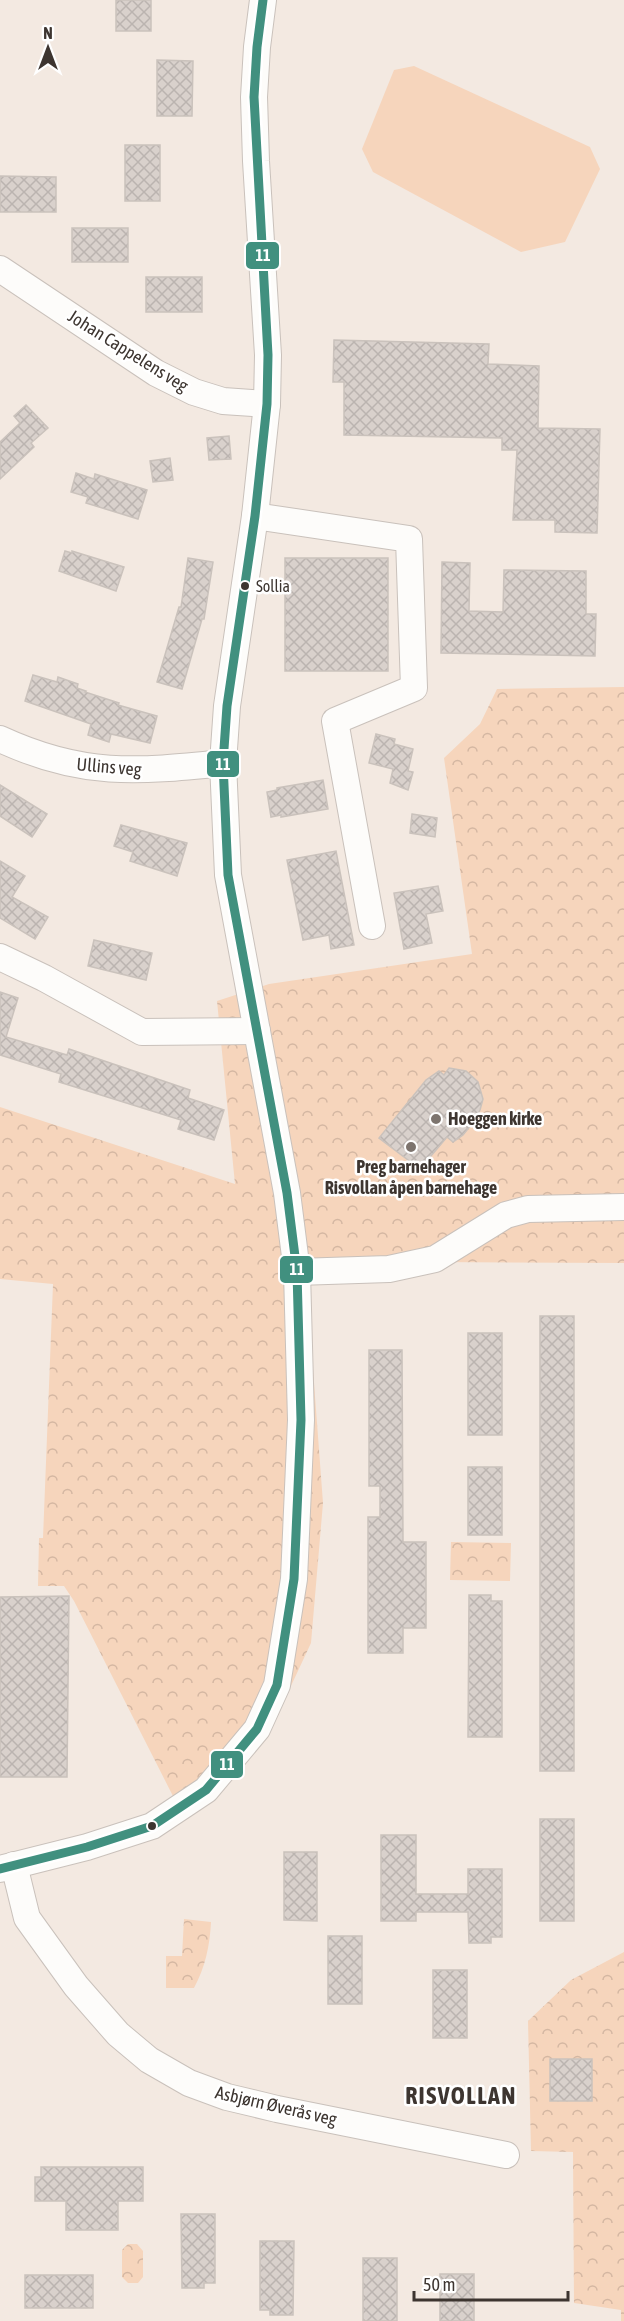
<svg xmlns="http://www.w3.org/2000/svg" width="624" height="2321" font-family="'Asap Condensed',sans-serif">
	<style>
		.green { fill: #f6d5bc }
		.park { fill: url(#park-crowns) }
		.building { fill: url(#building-cross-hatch); stroke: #cac2bc; stroke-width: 1.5 }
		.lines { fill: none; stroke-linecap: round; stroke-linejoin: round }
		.minor-casing { stroke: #c9c1bb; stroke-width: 28 }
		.minor { stroke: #fdfcfa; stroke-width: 26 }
		.bus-1-casing { stroke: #fff; stroke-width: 14 }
		.bus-1 { stroke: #41907f; stroke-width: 9 }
		.bus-dot { fill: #3d3530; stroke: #fff; stroke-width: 2 }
		.poi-dot { fill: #7d746e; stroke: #fff; stroke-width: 2 }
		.labels { text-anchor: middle; stroke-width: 5; stroke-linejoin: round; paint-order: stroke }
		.bus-label { font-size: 16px; fill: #3d3530; stroke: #fff; text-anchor: start }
		.street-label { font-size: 18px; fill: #3d3530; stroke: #fff }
		.poi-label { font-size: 18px; font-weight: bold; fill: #3d3530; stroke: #fff; text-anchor: start }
		.district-label { font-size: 24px; font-weight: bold; letter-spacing: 1.5px; fill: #3d3530; stroke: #fff }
		.line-badge { stroke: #fff; stroke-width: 2 }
		.badge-label { font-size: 16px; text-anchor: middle; font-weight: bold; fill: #fff }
	</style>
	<defs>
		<pattern id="park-crowns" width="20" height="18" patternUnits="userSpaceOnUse" patternTransform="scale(1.5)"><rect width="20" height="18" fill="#f6d5bc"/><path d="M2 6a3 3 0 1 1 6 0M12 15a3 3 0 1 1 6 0" fill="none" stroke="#d4b7a2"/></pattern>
		<pattern id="building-cross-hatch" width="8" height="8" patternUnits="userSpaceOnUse" patternTransform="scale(1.5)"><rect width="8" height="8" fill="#d9d1cc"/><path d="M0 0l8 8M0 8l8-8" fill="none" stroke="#bbb4b0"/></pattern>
	</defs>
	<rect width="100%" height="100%" fill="#f3e9e1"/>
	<polygon class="green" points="414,66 590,147 600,169 565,242 521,252 373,172 362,149 394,70"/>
	<g class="park">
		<polygon points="624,687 624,1263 431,1262 306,1276 323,1503 311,1643 269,1733 177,1804 74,1601 64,1586 38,1586 39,1538 43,1538 53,1284 0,1279 0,1107 235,1184 217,1001 269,984 472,954 444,758 480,724 497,689"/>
		<polygon points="451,1542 511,1543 510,1581 450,1580"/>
		<path d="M184,1919L211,1922C210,1945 205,1968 194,1988H166V1956H182Z"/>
		<polygon points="624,1952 624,2321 621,2321 621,2310 574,2303 573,2152 531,2151 528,2021 571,1980"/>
		<polygon points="128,2244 137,2244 143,2251 143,2277 138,2283 128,2283 122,2277 122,2250"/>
	</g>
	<g class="building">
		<rect x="116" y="0" width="35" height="31"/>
		<polygon points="157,60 193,61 192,116 157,116"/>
		<rect x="125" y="145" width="35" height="56"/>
		<polygon points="0,176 56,177 56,212 0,212"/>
		<rect x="72" y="228" width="56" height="34"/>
		<rect x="146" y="277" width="56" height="35"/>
		<polygon points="334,340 489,344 488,364 539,366 538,428 600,429 597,533 555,532 555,520 513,520 517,450 502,450 502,438 344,435 344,382 333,382"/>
		<polygon points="26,405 48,428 31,443 34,447 0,479 0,442 20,423 14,416"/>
		<polygon points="229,436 231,459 209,460 207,438"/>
		<polygon points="170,458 173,480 153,482 150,461"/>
		<polygon points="76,473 94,479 95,474 147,490 138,519 86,503 88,497 71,492"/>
		<polygon points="65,551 72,553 72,551 124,567 116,591 59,571"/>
		<polygon points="188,558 213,562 204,619 202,619 182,689 157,682 179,607 181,607"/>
		<rect x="285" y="558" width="103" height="113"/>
		<polygon points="442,562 470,563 469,611 503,612 504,570 586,571 586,614 596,614 595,656 441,653"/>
		<polygon points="33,675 57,682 58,677 78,684 77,688 86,691 85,692 119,703 118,705 157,716 150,743 111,734 109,742 88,735 91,724 25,701"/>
		<polygon points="376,734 395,739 394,744 413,749 408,771 413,772 408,790 390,783 393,769 369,763"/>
		<polygon points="323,780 328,809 281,817 281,815 271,817 267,792 277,790 277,788"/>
		<polygon points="0,785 47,814 32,837 0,816"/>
		<polygon points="412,814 437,818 435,837 410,833"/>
		<polygon points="121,825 187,843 177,876 130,861 133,852 114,846"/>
		<polygon points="336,851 354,945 331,949 329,935 303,940 287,860"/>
		<polygon points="0,861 25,876 12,897 48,917 35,939 0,918"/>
		<polygon points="438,886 443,911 426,914 432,943 404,949 394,893"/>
		<polygon points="94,940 152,953 146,980 88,966"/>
		<polygon points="0,992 18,998 6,1037 67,1055 69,1049 190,1090 188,1098 224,1110 214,1140 178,1129 181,1120 59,1082 61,1074 0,1055"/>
		<polygon points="449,1068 466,1071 478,1082 483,1099 480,1110 475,1120 463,1135 453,1142 447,1137 420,1169 379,1138 426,1080 439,1071 444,1075"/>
		<rect x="540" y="1316" width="34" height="455"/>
		<rect x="468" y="1333" width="34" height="102"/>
		<polygon points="369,1350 402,1350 403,1542 426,1542 426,1628 403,1628 403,1653 368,1653 368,1517 380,1517 380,1486 369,1486"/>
		<rect x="468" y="1467" width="34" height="68"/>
		<polygon points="469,1595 491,1595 491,1601 502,1601 502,1737 468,1737"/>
		<polygon points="69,1596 67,1777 0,1777 0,1597"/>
		<rect x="540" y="1819" width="34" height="102"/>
		<polygon points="381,1835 416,1835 416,1894 468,1894 468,1869 502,1869 502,1937 491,1937 491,1943 469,1943 468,1912 416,1912 416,1921 381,1921"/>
		<polygon points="284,1852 317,1852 317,1921 284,1920"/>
		<rect x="328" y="1936" width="34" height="68"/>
		<rect x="433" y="1970" width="34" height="68"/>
		<rect x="550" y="2059" width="42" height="42"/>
		<polygon points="41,2167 143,2167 143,2201 118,2201 118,2230 66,2230 66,2201 35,2201 35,2177 41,2177"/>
		<polygon points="181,2214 215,2214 215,2283 204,2283 204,2288 182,2288"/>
		<polygon points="260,2241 294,2241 293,2315 270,2315 270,2310 260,2310"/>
		<rect x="363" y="2258" width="34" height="63"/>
		<rect x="440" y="2274" width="34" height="47"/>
		<rect x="25" y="2275" width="68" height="33"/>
	</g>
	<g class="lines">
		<defs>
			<g id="minor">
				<polyline points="0,269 156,373 194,392 223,401 267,404"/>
				<polyline points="255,516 409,539 414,688 335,721 372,926"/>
				<path d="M0,739C82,777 136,772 223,763"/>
				<polyline points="0,957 44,978 142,1032 257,1031"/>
				<polyline points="297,1272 389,1269 435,1259 506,1215 528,1209 624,1207"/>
				<polyline points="14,1865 27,1918 76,1986 118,2034 149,2060 189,2083 227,2097 277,2109 506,2155"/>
				<polyline points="0,1869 87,1847 152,1826 206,1790 257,1729 277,1685 294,1579 301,1420 297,1272 287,1193 228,875 223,763 227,706 255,516 267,404 268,355 256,161 254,97 257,47 263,0"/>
			</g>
		</defs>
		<use href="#minor" class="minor-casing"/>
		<use href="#minor" class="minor"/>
		<defs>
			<polyline id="bus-1" points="0,1869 87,1847 152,1826 206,1790 257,1729 277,1685 294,1579 301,1420 297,1272 287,1193 228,875 223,763 227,706 255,516 267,404 268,355 254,97 257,47 263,0"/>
		</defs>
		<use href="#bus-1" class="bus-1-casing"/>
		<use href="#bus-1" class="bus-1"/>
	</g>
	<g class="bus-dot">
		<circle cx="245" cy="586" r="5"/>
		<circle cx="152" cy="1826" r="5"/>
	</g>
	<g class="poi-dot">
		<circle cx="436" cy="1119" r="6"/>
		<circle cx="411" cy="1147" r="6"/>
	</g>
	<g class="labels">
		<g class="bus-label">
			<text x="256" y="592">Sollia</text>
		</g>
		<g class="street-label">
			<text transform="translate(128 351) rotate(32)" y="6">Johan Cappelens veg</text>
			<text transform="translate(109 767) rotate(5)" y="6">Ullins veg</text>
			<text transform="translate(276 2106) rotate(13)" y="6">Asbjørn Øverås veg</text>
		</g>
		<g class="poi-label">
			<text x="448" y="1125">Hoeggen kirke</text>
			<text x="411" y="1173" text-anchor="middle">Preg barnehager<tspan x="411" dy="21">Risvollan åpen barnehage</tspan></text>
		</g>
		<g class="district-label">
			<text x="461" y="2104">RISVOLLAN</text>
		</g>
	</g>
	<g class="line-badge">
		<rect x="245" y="241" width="35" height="29" rx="6" fill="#41907f"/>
		<rect x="206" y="750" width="34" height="28" rx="6" fill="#41907f"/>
		<rect x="279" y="1255" width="35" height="29" rx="6" fill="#41907f"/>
		<rect x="210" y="1750" width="34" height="29" rx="6" fill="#41907f"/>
	</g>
	<g class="badge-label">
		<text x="263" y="261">11</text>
		<text x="223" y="770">11</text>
		<text x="297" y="1275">11</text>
		<text x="227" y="1770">11</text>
	</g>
	<g transform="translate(48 48)" stroke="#ffffff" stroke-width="4.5" paint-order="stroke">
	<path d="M0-4.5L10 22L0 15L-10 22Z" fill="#3d3530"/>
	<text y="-9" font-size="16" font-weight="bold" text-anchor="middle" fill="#3d3530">N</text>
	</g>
	<path d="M414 2291v9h154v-9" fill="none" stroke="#3d3530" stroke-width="3"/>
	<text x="423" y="2291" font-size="18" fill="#3d3530" stroke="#ffffff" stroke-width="4.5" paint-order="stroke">50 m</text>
</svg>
